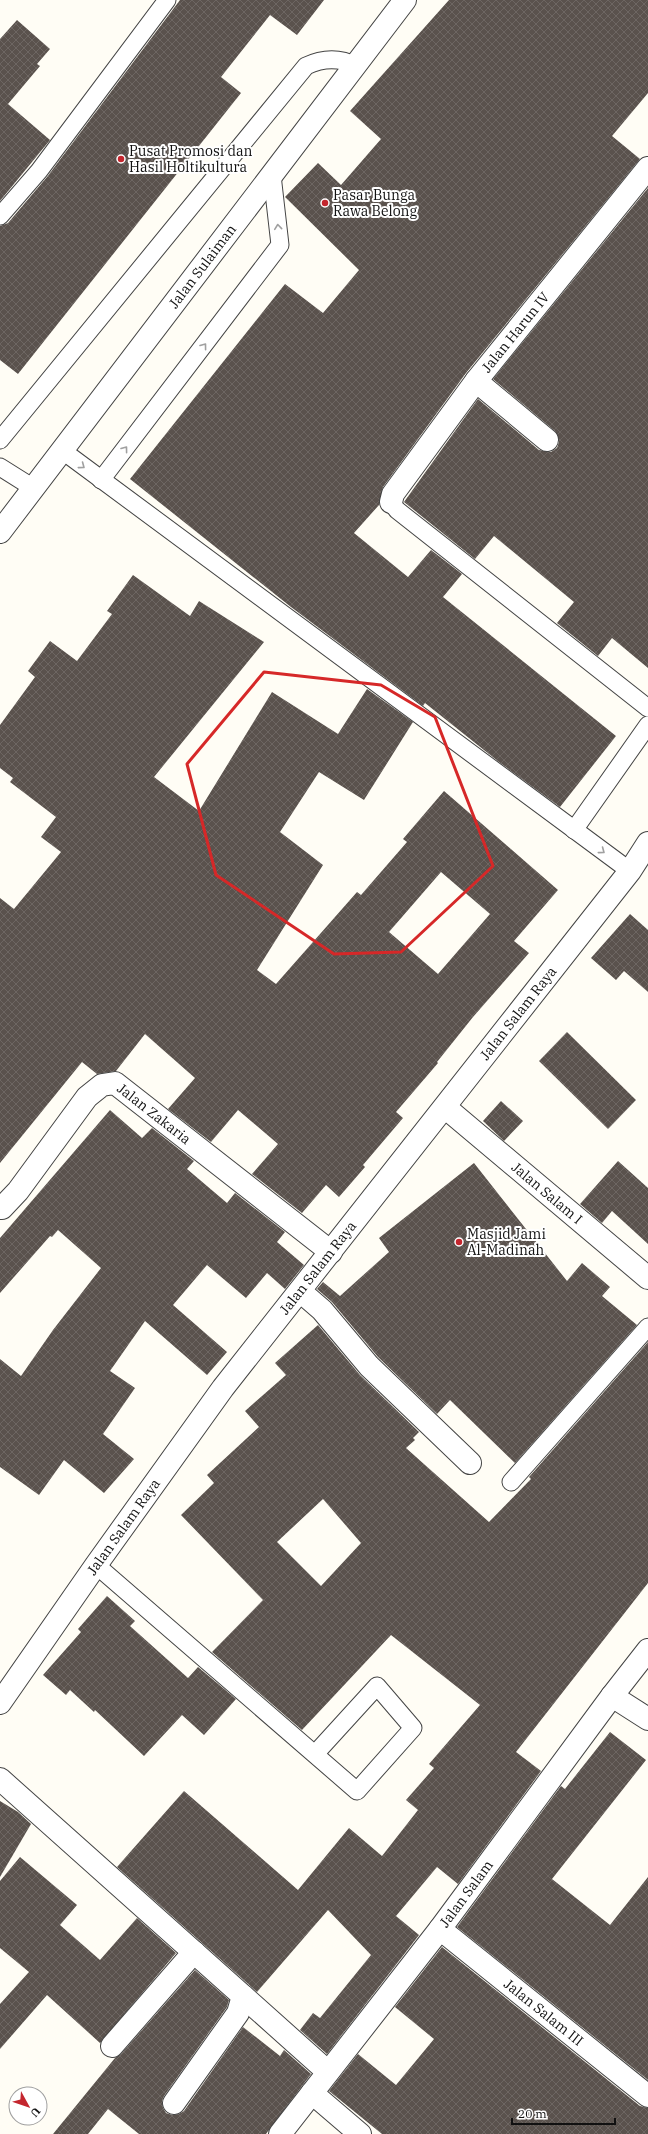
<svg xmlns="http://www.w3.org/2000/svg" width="648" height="2134" font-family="'IBM Plex Serif',serif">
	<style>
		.building { fill: url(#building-cross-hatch); fill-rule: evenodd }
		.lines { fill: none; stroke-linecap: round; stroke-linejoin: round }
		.service-casing { stroke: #444; stroke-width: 19 }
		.minor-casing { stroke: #444; stroke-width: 24 }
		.service { stroke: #fff; stroke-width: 17 }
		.minor { stroke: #fff; stroke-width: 22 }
		.oneway { stroke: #a0a0a0 }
		.marked { fill: none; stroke: #d62828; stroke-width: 3; stroke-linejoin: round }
		.poi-dot { fill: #c4262e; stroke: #fff; stroke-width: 1.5 }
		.labels { text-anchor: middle; stroke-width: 4; stroke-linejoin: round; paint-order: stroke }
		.poi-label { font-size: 14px; fill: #111; stroke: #fff; text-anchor: start }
		.street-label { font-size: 14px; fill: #111; stroke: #fff }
	</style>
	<defs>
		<pattern id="building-cross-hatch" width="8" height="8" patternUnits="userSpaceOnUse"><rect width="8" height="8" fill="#5a524d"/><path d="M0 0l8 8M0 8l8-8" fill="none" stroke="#6d6662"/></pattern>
	</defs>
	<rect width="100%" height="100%" fill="#fffdf5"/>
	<g class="building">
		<polygon points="180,0 324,0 297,35 270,15 221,77 241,93 18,374 0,360 0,226 8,223 47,177"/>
		<polygon points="449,0 648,0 648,93 612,136 640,159 466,373 383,487 379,505 354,533 408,577 431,550 462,574 443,597 616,736 560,807 499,762 425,703 423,706 291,607 130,479 285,284 323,313 359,270 285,197 318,163 341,185 381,139 350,111"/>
		<polygon points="17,20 50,49 37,64 40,66 8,104 50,140 0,201 0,39"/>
		<polygon points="648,188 648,668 612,638 598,656 557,623 574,602 494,536 475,559 404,502 478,399 539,450 551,452 557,448 559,442 555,431 493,379"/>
		<path d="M133,575L190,616L199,601L264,642L154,777L199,811L272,692L338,734L367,689L413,722L364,800L319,772L280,832L323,865L257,970L276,984L357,892L361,895L407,842L403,839L444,791L558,890L514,941L529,953L473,1017L437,1062L438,1063L396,1112L403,1118L363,1165L365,1167L339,1197L326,1185L302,1213L252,1174L278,1144L238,1110L211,1142L168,1109L195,1078L145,1034L116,1071L97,1074L82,1062L0,1163V898L14,909L61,852L41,837L56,817L10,782L13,778L0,768V725L35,677L28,671L50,641L77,661L112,614L107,611ZM441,872L490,914L438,974L389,932Z"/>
		<polygon points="630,914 648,930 648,992 624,971 616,980 591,958"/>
		<polygon points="567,1032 636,1100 608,1129 539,1061"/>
		<polygon points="501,1101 523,1121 504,1141 483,1121"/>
		<polygon points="110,1110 142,1138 152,1128 194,1161 187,1169 227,1203 235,1193 285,1232 277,1242 304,1265 285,1289 267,1273 246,1298 207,1265 173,1305 227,1352 207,1375 145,1321 110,1371 135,1388 103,1434 134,1459 104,1493 64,1460 39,1495 0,1467 0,1359 21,1376 53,1330 101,1268 58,1230 52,1237 50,1236 0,1293 0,1238"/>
		<polygon points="618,1161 648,1188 648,1244 612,1211 602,1223 580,1204"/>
		<polygon points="474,1163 567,1281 582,1263 610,1287 602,1296 637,1325 515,1463 450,1400 437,1414 378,1357 332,1302 317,1289 323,1282 340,1296 389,1252 379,1238"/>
		<path d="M318,1325L360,1375L419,1432L413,1438L415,1440L406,1448L489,1522L531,1479L529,1477L648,1342V1583L516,1752L541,1771L458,1884L437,1867L396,1916L419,1935L327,2054L300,2030L313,2013L320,2018L371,1955L328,1910L257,1992L117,1867L184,1791L298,1890L349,1828L382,1856L418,1810L406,1800L434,1768L429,1764L480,1705L391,1635L302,1730L212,1652L263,1600L181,1515L214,1483L207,1475L259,1427L245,1411L286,1375L275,1363ZM323,1499L361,1543L321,1586L277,1542Z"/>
		<polygon points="107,1596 135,1621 130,1626 188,1678 198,1667 236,1699 204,1735 182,1715 144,1756 95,1710 94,1712 70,1690 66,1695 43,1675 81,1632 78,1629"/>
		<polygon points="610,1732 646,1760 552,1879 610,1925 648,1877 648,2080 457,1927 561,1786 565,1789"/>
		<polygon points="0,1801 18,1812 31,1824 0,1877"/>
		<polygon points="20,1857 77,1905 60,1925 100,1960 137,1918 176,1953 100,2043 47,1995 0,2049 0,2004 29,1972 0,1948 0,1881"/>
		<polygon points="442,1947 640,2106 648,2108 648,2134 382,2134 329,2091 358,2054 396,2085 434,2039 395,2007"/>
		<polygon points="195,1970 229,2000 227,2007 164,2096 162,2101 163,2108 166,2113 172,2115 179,2114 184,2111 243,2027 280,2056 284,2050 311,2074 266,2134 139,2134 108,2109 88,2134 53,2134 115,2058 121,2054"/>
	</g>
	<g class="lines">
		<defs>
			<g id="service">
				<polyline points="0,216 39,171 167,0"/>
				<path d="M0,440L306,66C323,58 339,57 356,66"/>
				<polyline points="63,451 630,871"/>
				<polyline points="0,467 35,489"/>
				<polyline points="101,480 280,245 272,175"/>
				<polyline points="391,502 397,510 648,708"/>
				<polyline points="574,830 648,725"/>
				<polyline points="511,1482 648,1327"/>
				<polyline points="96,1565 357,1791 413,1728 377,1686 315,1754"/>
			</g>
			<g id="minor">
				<polyline points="476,381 547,440"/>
				<path id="s1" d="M391,502L393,494L476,381L648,168"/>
				<path id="s2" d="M0,532L405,0"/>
				<path id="s3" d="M446,1108L648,1278"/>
				<path id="s4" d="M0,1208H2L18,1191L87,1097L102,1085L115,1083L331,1252"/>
				<polyline points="300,1291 322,1310 369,1366 470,1463"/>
				<polyline points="612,1696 648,1719"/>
				<path id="s5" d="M0,1703L96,1565L223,1388L630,871L648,843"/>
				<polyline points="0,1779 243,1996 238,2013 174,2103"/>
				<path id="s6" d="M440,1929L648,2096"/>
				<polyline points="243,1996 328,2072"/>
				<polyline points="112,2046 194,1952"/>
				<polyline points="312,2093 360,2134"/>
				<path id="s7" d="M280,2134L440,1929L612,1696L648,1650"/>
			</g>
		</defs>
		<use href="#service" class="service-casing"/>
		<use href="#minor" class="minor-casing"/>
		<use href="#service" class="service"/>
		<use href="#minor" class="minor"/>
	</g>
	<defs><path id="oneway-chevron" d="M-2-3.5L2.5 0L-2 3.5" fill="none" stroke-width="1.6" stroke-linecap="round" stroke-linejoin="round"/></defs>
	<g class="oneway">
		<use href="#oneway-chevron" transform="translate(278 227) rotate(-96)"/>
		<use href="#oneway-chevron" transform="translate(204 346) rotate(-53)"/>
		<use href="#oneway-chevron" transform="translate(125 449) rotate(-53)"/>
		<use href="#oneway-chevron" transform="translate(82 466) rotate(37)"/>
		<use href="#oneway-chevron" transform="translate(602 851) rotate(37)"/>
	</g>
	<path class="marked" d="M264,672L381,685L435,717L493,866L401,952L334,954L216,875L187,764Z"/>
	<g class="poi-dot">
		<circle cx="121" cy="159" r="4"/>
		<circle cx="325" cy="203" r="4"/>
		<circle cx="459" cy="1242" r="4"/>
	</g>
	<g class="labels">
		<g class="poi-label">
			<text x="129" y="156">Pusat Promosi dan<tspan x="129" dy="16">Hasil Holtikultura</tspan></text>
			<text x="333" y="200">Pasar Bunga<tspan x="333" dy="16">Rawa Belong</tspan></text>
			<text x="467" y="1239">Masjid Jami<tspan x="467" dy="16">Al-Madinah</tspan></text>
		</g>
		<g class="street-label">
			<text dy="5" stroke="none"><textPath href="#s2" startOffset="334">Jalan Sulaiman</textPath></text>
			<text dy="5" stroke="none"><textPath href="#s1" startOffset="211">Jalan Harun IV</textPath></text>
			<text dy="5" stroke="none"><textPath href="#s5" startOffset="863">Jalan Salam Raya</textPath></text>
			<text dy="5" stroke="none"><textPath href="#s4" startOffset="224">Jalan Zakaria</textPath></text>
			<text dy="5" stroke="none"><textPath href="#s3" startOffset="132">Jalan Salam I</textPath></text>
			<text dy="5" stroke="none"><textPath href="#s5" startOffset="539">Jalan Salam Raya</textPath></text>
			<text dy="5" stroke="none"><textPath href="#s5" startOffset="215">Jalan Salam Raya</textPath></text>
			<text dy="5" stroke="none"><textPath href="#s7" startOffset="304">Jalan Salam</textPath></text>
			<text dy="5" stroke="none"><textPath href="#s6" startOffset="133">Jalan Salam III</textPath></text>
		</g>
	</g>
	<g transform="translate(28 2106) rotate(130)"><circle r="19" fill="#ffffff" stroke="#a0a0a0"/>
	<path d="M0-3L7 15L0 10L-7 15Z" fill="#c4262e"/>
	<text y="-6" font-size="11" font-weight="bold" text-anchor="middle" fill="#111111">U</text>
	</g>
	<path d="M512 2118v6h103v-6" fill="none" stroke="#111111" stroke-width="2"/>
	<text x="518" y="2118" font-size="12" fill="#111111" stroke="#ffffff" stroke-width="3" paint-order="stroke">20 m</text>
</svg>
